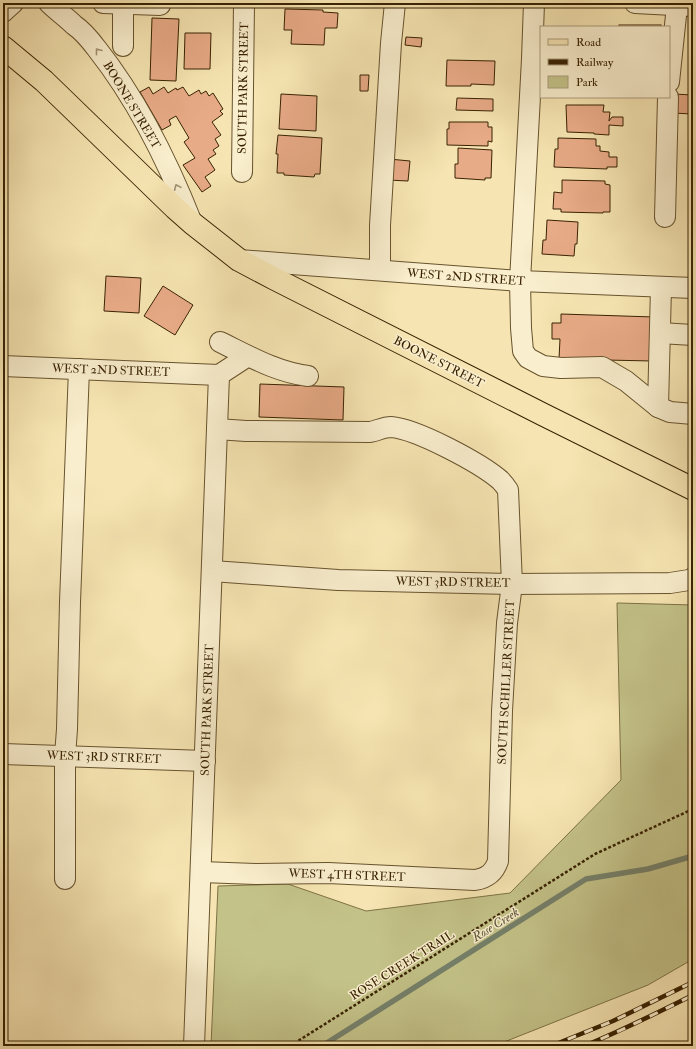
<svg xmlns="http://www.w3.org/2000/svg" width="696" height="1049" font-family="'IM FELL Double Pica',serif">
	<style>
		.green { fill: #c3c288; stroke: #7e7245 }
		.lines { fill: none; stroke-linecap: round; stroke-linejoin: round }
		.stream { stroke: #75806a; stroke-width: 5.5 }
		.building { fill: #e8ab87; stroke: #392202 }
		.minor-casing { stroke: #68532e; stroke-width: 22 }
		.major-casing { stroke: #392202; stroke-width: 24 }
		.path { stroke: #392202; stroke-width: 2.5; stroke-dasharray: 3 2; stroke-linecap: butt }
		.minor { stroke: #f9eecd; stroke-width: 20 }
		.major { stroke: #f6e5b2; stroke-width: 22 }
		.rail-casing { stroke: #392202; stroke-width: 4.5 }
		.rail { stroke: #f9eecd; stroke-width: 3; stroke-dasharray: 9; stroke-linecap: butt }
		.oneway { stroke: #a39272 }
		.labels { text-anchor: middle; stroke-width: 3; stroke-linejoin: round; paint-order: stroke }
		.street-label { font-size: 12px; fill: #392202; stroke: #f9eecd }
		.water-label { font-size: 13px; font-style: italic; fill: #575136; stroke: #f9eecd }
	</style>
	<rect width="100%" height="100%" fill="#f6e5b2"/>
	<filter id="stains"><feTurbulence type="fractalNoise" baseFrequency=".005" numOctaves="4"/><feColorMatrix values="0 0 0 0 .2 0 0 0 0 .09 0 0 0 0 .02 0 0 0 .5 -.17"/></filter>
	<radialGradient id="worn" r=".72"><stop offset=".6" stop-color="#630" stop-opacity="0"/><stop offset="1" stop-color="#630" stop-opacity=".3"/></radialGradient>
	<polygon class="green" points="617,603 693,605 693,959 648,985 494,1046 211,1046 218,886 288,884 366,911 510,893 621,780"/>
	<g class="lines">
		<polyline class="stream" points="322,1046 586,879 648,869 693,856"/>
	</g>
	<g class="building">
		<polygon points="285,9 323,10 323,12 338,13 337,28 325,28 324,45 291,44 292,30 284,30"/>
		<polygon points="152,18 179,19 176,81 150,80"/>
		<rect x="619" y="25" width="42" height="2"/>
		<polygon points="185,33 211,33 210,69 184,69"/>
		<polygon points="406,37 422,38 421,47 405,45"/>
		<polygon points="447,60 495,61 494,85 471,84 471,86 446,86"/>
		<polygon points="360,75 369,75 368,91 360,91"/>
		<polygon points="149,87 153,94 164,87 168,93 176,88 177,90 183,87 189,96 199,90 201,94 206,91 209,96 213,93 223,109 220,111 223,114 212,122 221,135 215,139 219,146 213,150 216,154 208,159 215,170 205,177 211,186 202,192 183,165 195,158 184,142 189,138 176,116 169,120 171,125 162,130 140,92"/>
		<polygon points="281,94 317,96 316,131 279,129"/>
		<polygon points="674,94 692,95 692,114 673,113"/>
		<polygon points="457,98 493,99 493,111 456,110"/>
		<polygon points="566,105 604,105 603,112 610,112 609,121 612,117 623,117 623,126 609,125 609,135 594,134 594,133 567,132"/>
		<polygon points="449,122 488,122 488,127 492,127 492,142 488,141 488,146 447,145 447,129 449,129"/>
		<polygon points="278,135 322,138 320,174 315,174 314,177 284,175 284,173 277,173 278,154 276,154"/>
		<polygon points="558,138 596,139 596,146 600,146 600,151 609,152 609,157 617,157 617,167 607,167 607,169 554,167 555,149 558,149"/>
		<polygon points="458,148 492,150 491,178 485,178 485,180 455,178 455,164 458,164"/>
		<polygon points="389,159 410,161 408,181 388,180"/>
		<polygon points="562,180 605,181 605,184 610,185 610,212 603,212 603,213 561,212 561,209 553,209 554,192 562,193"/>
		<polygon points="547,220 578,222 577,244 575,244 574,256 542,254 543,240 546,240"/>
		<polygon points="106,276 141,278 139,313 104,311"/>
		<polygon points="163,286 193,305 175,335 144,316"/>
		<polygon points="561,314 654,317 652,361 559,359 560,339 552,339 552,323 561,323"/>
		<polygon points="260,384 344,387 343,420 259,417"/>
	</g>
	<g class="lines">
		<defs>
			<g id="minor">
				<path d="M49,3C57,11 66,17 74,25C83,31 91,41 97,49C138,101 168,162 192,223"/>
				<polyline points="103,3 160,5 160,3"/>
				<polyline points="534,3 532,59 520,281 521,328 523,351 528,358 543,366 561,368 602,367 626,381 658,407 670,412 693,414"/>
				<polyline points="635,3 693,6"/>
				<polyline points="123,4 123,46"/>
				<polyline points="3,12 13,3"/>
				<polyline points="669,82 677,6"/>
				<polyline points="242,172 244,3"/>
				<polyline points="665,217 668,97"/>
				<polyline points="239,260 520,281 693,288"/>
				<polyline points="380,270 380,225 391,43 395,3"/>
				<polyline points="660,333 693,335"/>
				<path d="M220,342C249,356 276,372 308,376"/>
				<polyline points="3,366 219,375"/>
				<polyline points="219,375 248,356"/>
				<polyline points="658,407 661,287"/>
				<polyline points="212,571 338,580 512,584 670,583 689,580 693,578"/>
				<polyline points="3,754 205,761"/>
				<path d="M201,872L256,874L328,873L475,880C487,878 494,873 498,861L502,711L507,623L512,584L508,490C506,487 503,483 500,480C480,463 417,429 391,427C384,427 376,431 370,432L246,431L217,429"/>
				<polyline points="65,879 65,756 67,729 70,602 79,369"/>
				<polyline points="194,1046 219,375"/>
			</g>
			<polyline id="major" points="3,47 44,81 175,208 192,223 239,260 275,279 544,415 693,489"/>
		</defs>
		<use href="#minor" class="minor-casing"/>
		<use href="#major" class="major-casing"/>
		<polyline class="path" points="290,1046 595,854 693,809"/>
		<use href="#minor" class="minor"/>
		<use href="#major" class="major"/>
		<defs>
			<g id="rail">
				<polyline points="551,1046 613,1021 693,982"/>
				<path d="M584,1046C621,1031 657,1013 693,995"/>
			</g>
		</defs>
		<use href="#rail" class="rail-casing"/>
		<use href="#rail" class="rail"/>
	</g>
	<defs><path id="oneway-chevron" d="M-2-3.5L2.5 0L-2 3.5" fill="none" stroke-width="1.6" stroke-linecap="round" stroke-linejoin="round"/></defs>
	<g class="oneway">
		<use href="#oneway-chevron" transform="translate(98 51) rotate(-128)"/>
		<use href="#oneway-chevron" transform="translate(177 187) rotate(-114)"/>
	</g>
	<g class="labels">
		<g class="street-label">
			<text transform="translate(243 88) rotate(-89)" y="4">SOUTH PARK STREET</text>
			<text transform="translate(132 105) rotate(59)" y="4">BOONE STREET</text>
			<text transform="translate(466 277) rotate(4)" y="4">WEST 2ND STREET</text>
			<text transform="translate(439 362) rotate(27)" y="4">BOONE STREET</text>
			<text transform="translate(111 370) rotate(2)" y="4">WEST 2ND STREET</text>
			<text transform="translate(453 582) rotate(1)" y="4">WEST 3RD STREET</text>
			<text transform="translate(506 682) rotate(-87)" y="4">SOUTH SCHILLER STREET</text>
			<text transform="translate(207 710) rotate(-88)" y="4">SOUTH PARK STREET</text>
			<text transform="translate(104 757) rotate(2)" y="4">WEST 3RD STREET</text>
			<text transform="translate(347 875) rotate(2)" y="4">WEST 4TH STREET</text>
			<text transform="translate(402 965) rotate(-32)" y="4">ROSE CREEK TRAIL</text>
		</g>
		<g class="water-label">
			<text transform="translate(495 924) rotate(-32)" y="5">Rose Creek</text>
		</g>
	</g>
	<rect width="696" height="1049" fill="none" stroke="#f6e5b2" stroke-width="16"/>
	<rect x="4" y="4" width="688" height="1041" fill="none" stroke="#392202" stroke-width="2"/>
	<rect x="8" y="8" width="680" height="1033" fill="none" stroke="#392202"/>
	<rect x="540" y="26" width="130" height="72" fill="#f9eecd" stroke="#ac9c7c"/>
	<rect x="548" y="39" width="20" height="6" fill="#f6e5b2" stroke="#ac9c7c"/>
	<text x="576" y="46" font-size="12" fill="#392202">Road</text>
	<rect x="548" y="59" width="20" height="6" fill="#392202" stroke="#ac9c7c"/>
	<text x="576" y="66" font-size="12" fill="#392202">Railway</text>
	<rect x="548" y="76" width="20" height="12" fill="#c3c288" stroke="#ac9c7c"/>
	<text x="576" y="86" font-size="12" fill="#392202">Park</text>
	<rect width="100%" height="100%" filter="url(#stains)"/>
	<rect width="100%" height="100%" fill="url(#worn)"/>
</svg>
